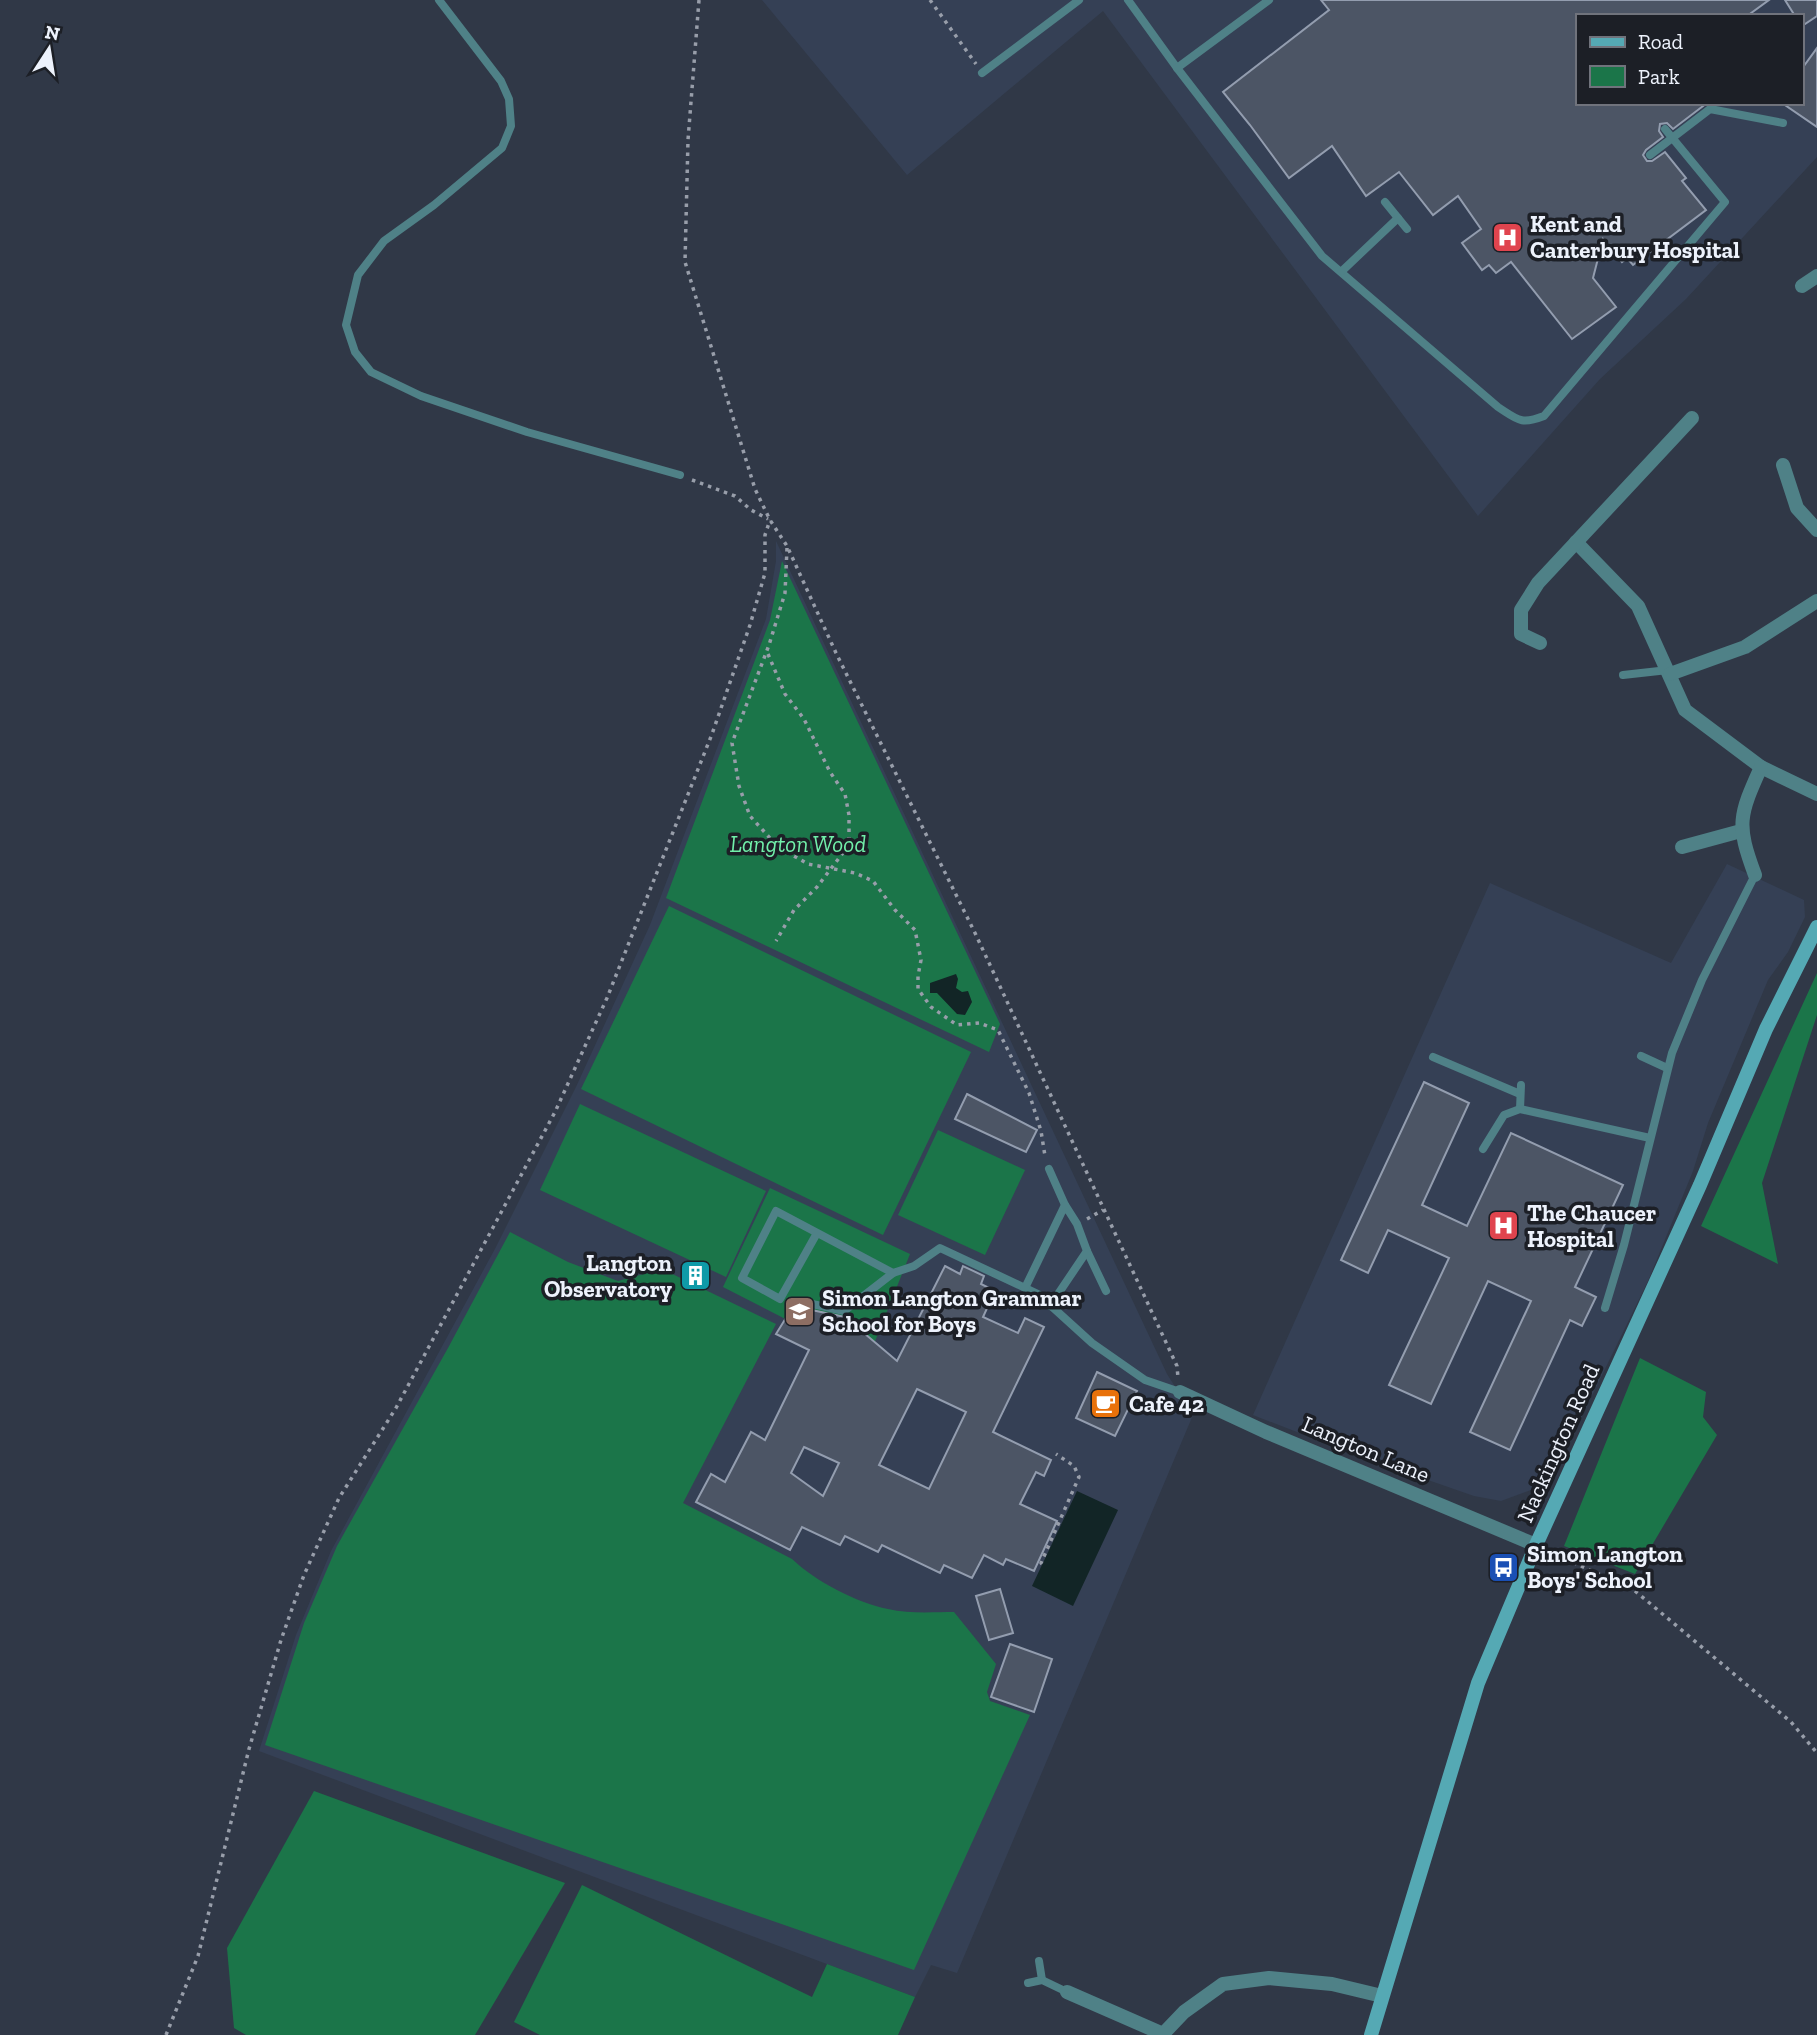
<svg xmlns="http://www.w3.org/2000/svg" width="1817" height="2035" font-family="'Zilla Slab',serif">
	<style>
		.built { fill: #354055; fill-rule: evenodd }
		.green { fill: #1b7549 }
		.water { fill: #122526 }
		.building { fill: #4c5565; stroke: #939daf; stroke-width: 2; fill-rule: evenodd }
		.lines { fill: none; stroke-linecap: round; stroke-linejoin: round }
		.path { stroke: #989eaa; stroke-width: 3.5; stroke-dasharray: 3.5 5; stroke-linecap: butt }
		.lane { stroke: #4f8187; stroke-width: 8 }
		.street { stroke: #4f8187; stroke-width: 14 }
		.secondary { stroke: #55a9b4; stroke-width: 14 }
		.labels { text-anchor: middle; stroke-width: 7; stroke-linejoin: round; paint-order: stroke }
		.poi-label { font-size: 23px; font-weight: bold; fill: #edf2fc; stroke: #1c1f26; text-anchor: start }
		.park-label { font-size: 23px; font-style: italic; fill: #71f0aa; stroke: #1c1f26 }
		.street-label { font-size: 23px; fill: #edf2fc; stroke: #1c1f26 }
	</style>
	<rect width="100%" height="100%" fill="#303847"/>
	<g class="built">
		<path d="M762,0H1817V157L1686,299L1600,379L1478,516L1103,11L907,175ZM1577,16H1801V103H1577Z"/>
		<polygon points="776,541 1167,1374 1193,1415 957,1973 931,1965 915,1997 259,1751 296,1635 331,1551 496,1247 576,1087 650,925 766,619 776,561"/>
		<polygon points="1727,864 1804,900 1805,917 1788,952 1768,980 1708,1123 1693,1171 1648,1281 1561,1459 1531,1490 1501,1501 1474,1496 1356,1455 1253,1415 1490,883 1671,963"/>
	</g>
	<g class="green">
		<polygon points="782,561 1000,1024 989,1052 666,898 770,620"/>
		<polygon points="669,906 971,1052 883,1235 581,1089"/>
		<polygon points="1817,973 1817,1015 1762,1183 1778,1264 1701,1226"/>
		<polygon points="580,1104 766,1191 726,1277 540,1190"/>
		<polygon points="938,1130 1025,1170 985,1255 898,1215"/>
		<polygon points="770,1188 910,1254 872,1349 801,1327 723,1287"/>
		<path d="M510,1232L568,1262L618,1281L662,1269L776,1324L683,1503L792,1559C815,1581 857,1603 888,1609C909,1614 933,1612 954,1612L996,1664L987,1692L990,1701L1030,1715L914,1970L265,1745L304,1623L337,1546L448,1348Z"/>
		<polygon points="1640,1358 1706,1392 1703,1417 1717,1435 1635,1574 1564,1546"/>
		<polygon points="314,1791 565,1883 475,2035 246,2035 234,2028 227,1948"/>
		<polygon points="582,1885 812,1997 827,1964 915,1997 898,2035 540,2035 514,2022"/>
	</g>
	<g class="water">
		<polygon points="956,974 958,979 956,988 962,992 968,991 972,1002 965,1015 957,1014 937,993 930,993 930,983"/>
		<polygon points="1077,1491 1118,1510 1073,1606 1032,1586"/>
	</g>
	<g class="building">
		<polygon points="1321,0 1769,0 1747,16 1577,16 1577,103 1707,103 1673,129 1667,123 1660,124 1659,131 1663,137 1646,150 1643,155 1647,161 1652,161 1665,152 1686,178 1682,181 1706,210 1633,265 1627,258 1622,262 1603,239 1593,278 1616,307 1572,339 1511,262 1496,273 1489,265 1482,270 1462,243 1481,229 1458,196 1433,215 1399,172 1366,196 1332,146 1289,178 1250,125 1223,92 1329,10"/>
		<polygon points="1785,0 1817,0 1817,16 1802,26 1801,16 1795,16"/>
		<polygon points="1817,48 1817,127 1782,103 1801,103 1801,70"/>
		<polygon points="1424,1082 1469,1103 1422,1205 1467,1226 1511,1133 1623,1185 1575,1287 1596,1297 1582,1326 1570,1320 1510,1450 1470,1432 1531,1301 1488,1281 1431,1404 1389,1385 1449,1258 1388,1230 1368,1273 1341,1260"/>
		<polygon points="967,1094 1037,1130 1026,1152 955,1119"/>
		<polygon points="692,1265 706,1272 699,1286 685,1279"/>
		<path d="M945,1266L960,1274L963,1266L984,1276L981,1284L995,1291L983,1317L1018,1333L1025,1318L1044,1327L993,1432L1051,1460L1044,1476L1036,1472L1020,1504L1057,1521L1034,1571L1006,1559L1003,1565L984,1555L972,1578L944,1565L940,1573L882,1545L878,1552L845,1536L840,1545L802,1527L790,1550L696,1502L711,1474L725,1482L751,1432L765,1440L809,1350L776,1334L794,1305L802,1308L845,1317L897,1361ZM917,1389L966,1412L929,1489L879,1465ZM804,1447L839,1463L823,1496L791,1473Z"/>
		<polygon points="1097,1372 1137,1391 1115,1436 1076,1418"/>
		<polygon points="1000,1589 1013,1633 989,1640 976,1596"/>
		<polygon points="1010,1644 1052,1659 1034,1712 991,1697"/>
	</g>
	<g class="lines">
		<g class="path">
			<polyline points="699,0 688,140 685,262 755,489 770,520 787,546 836,653 976,935 1177,1366 1178,1378"/>
			<polyline points="930,0 976,64"/>
			<polyline points="692,480 735,496 751,510 768,519"/>
			<polyline points="787,548 785,593 769,645 732,743 739,786 750,816 778,847 808,864 855,873 873,881 895,910 915,930 921,960 918,976 918,989 931,1007 957,1025 979,1023 998,1030 1029,1093 1041,1131 1045,1156"/>
			<polyline points="768,654 785,694 804,719 830,772 845,794 849,815 849,845 817,887 794,910 776,941"/>
			<polyline points="1087,1219 1103,1210"/>
			<polyline points="1550,1552 1634,1590 1791,1722 1817,1753"/>
			<polyline points="1042,1564 1041,1563 1079,1477 1074,1466 1056,1454"/>
			<polyline points="166,2035 198,1956 249,1749 281,1640 304,1575 339,1498 396,1408 555,1112 607,998 712,734 750,625 765,573 765,535 770,520"/>
		</g>
		<g class="lane">
			<polyline points="439,0 501,81 509,99 511,126 502,148 434,205 384,241 358,275 346,325 355,352 371,372 421,396 527,432 680,475"/>
			<path d="M1128,0L1177,68L1322,256L1498,407C1518,420 1521,425 1544,416L1725,202L1665,129"/>
			<polyline points="1177,68 1269,0"/>
			<polyline points="982,73 1079,0"/>
			<polyline points="1650,155 1710,109 1783,123"/>
			<polyline points="1385,202 1407,229"/>
			<polyline points="1342,271 1398,218"/>
			<polyline points="1623,675 1668,670"/>
			<polyline points="1641,1056 1667,1068"/>
			<polyline points="1433,1057 1520,1094"/>
			<polyline points="1520,1109 1521,1085"/>
			<polyline points="1483,1149 1504,1115 1520,1109 1650,1138"/>
			<polyline points="1049,1169 1065,1205"/>
			<polyline points="817,1233 780,1299 742,1278 776,1211 893,1273 914,1266 940,1248 1038,1294 1092,1343 1145,1380 1180,1392"/>
			<polyline points="1087,1251 1106,1291"/>
			<polyline points="1025,1288 1065,1205 1077,1224 1087,1251 1050,1306"/>
			<polyline points="803,1302 844,1311 893,1273"/>
			<polyline points="1605,1308 1624,1245 1672,1053 1702,980 1755,875"/>
			<polyline points="1039,1961 1042,1980"/>
			<polyline points="1028,1983 1042,1980 1067,1992"/>
		</g>
		<g class="street">
			<polyline points="1802,286 1817,276"/>
			<polyline points="1783,465 1797,508 1817,530"/>
			<polyline points="1576,542 1638,606 1685,710 1761,767 1817,794"/>
			<polyline points="1540,643 1521,634 1521,610 1538,583 1692,418"/>
			<polyline points="1670,674 1745,647 1817,601"/>
			<polyline points="1682,847 1741,831"/>
			<path d="M1755,875C1736,824 1739,816 1761,767"/>
			<polyline points="1180,1392 1266,1432 1536,1545"/>
			<polyline points="1067,1992 1163,2034 1184,2012 1223,1984 1269,1978 1332,1984 1382,1996"/>
		</g>
		<polyline class="secondary" points="1371,2035 1478,1683 1536,1545 1700,1185 1766,1029 1817,927"/>
	</g>
	<defs>
		<symbol id="hospital-square" viewBox="-11 -11 22 22"><rect x="-9" y="-9" width="18" height="18" rx="4" fill="#e0444e" stroke="#1c1f26"/><path d="M-5-5h3v3.5h4V-5h3V5h-3V1.5h-4V5h-3Z" fill="#fff"/></symbol>
		<symbol id="building-square" viewBox="-11 -11 22 22"><rect x="-9" y="-9" width="18" height="18" rx="4" fill="#0f9aa8" stroke="#1c1f26"/><path d="M-4-6H4V6H1V3H-1V6H-4ZM-2.5-4.3h1.7v1.8h-1.7ZM.8-4.3h1.7v1.8H.8ZM-2.5-1h1.7V.8h-1.7ZM.8-1h1.7V.8H.8Z" fill="#fff"/></symbol>
		<symbol id="school-square" viewBox="-11 -11 22 22"><rect x="-9" y="-9" width="18" height="18" rx="4" fill="#8d6e63" stroke="#1c1f26"/><path d="M0-5L7-2L0 1L-7-2ZM-4 1L0 2.5L4 1V4Q0 6-4 4Z" fill="#fff"/></symbol>
		<symbol id="cafe-square" viewBox="-11 -11 22 22"><rect x="-9" y="-9" width="18" height="18" rx="4" fill="#e8710a" stroke="#1c1f26"/><path d="M-5.5-4.5H6V0H3Q3 3.5 0 3.5H-2.5Q-5.5 3.5-5.5 0ZM3-3.2v2h1.7v-2ZM-6 4.5H4V6H-6Z" fill="#fff"/></symbol>
		<symbol id="bus-square" viewBox="-11 -11 22 22"><rect x="-9" y="-9" width="18" height="18" rx="4" fill="#1a4fb4" stroke="#1c1f26"/><path d="M-5-6H5V4H4V6H2V4H-2V6H-4V4H-5ZM-3.5-4V0h7V-4ZM-3.5 1.2v1.5H-2V1.2ZM2 1.2v1.5H3.5V1.2Z" fill="#fff"/></symbol>
	</defs>
	<g fill-rule="evenodd">
		<use href="#hospital-square" x="1490" y="220" width="35" height="35"/>
		<use href="#hospital-square" x="1486" y="1208" width="35" height="35"/>
		<use href="#building-square" x="678" y="1258" width="35" height="35"/>
		<use href="#school-square" x="782" y="1294" width="35" height="35"/>
		<use href="#cafe-square" x="1088" y="1386" width="35" height="35"/>
		<use href="#bus-square" x="1486" y="1550" width="35" height="35"/>
	</g>
	<g class="labels">
		<g class="poi-label">
			<text x="1530" y="232">Kent and<tspan x="1530" dy="26">Canterbury Hospital</tspan></text>
			<text x="1527" y="1221">The Chaucer<tspan x="1527" dy="26">Hospital</tspan></text>
			<text x="672" y="1271" text-anchor="end">Langton<tspan x="672" dy="26">Observatory</tspan></text>
			<text x="822" y="1306">Simon Langton Grammar<tspan x="822" dy="26">School for Boys</tspan></text>
			<text x="1129" y="1412">Cafe 42</text>
			<text x="1527" y="1562">Simon Langton<tspan x="1527" dy="26">Boys' School</tspan></text>
		</g>
		<g class="park-label">
			<text x="798" y="852">Langton Wood</text>
		</g>
		<g class="street-label">
			<text transform="translate(1558 1443) rotate(-66)" y="8">Nackington Road</text>
			<text transform="translate(1366 1449) rotate(23)" y="8">Langton Lane</text>
		</g>
	</g>
	<rect x="1576" y="14" width="228" height="91" fill="#1c1f26" stroke="#70737c" stroke-width="2"/>
	<rect x="1590" y="37" width="35" height="10" fill="#55a9b4" stroke="#70737c" stroke-width="2"/>
	<text x="1638" y="49" font-size="21" fill="#edf2fc">Road</text>
	<rect x="1590" y="66" width="35" height="21" fill="#1b7549" stroke="#70737c" stroke-width="2"/>
	<text x="1638" y="84" font-size="21" fill="#edf2fc">Park</text>
	<g transform="translate(49 49) rotate(12)" stroke="#1c1f26" stroke-width="5" paint-order="stroke">
	<path d="M0-5L12 26L0 18L-12 26Z" fill="#edf2fc"/>
	<text y="-10" font-size="19" font-weight="bold" text-anchor="middle" fill="#edf2fc">N</text>
	</g>
</svg>
